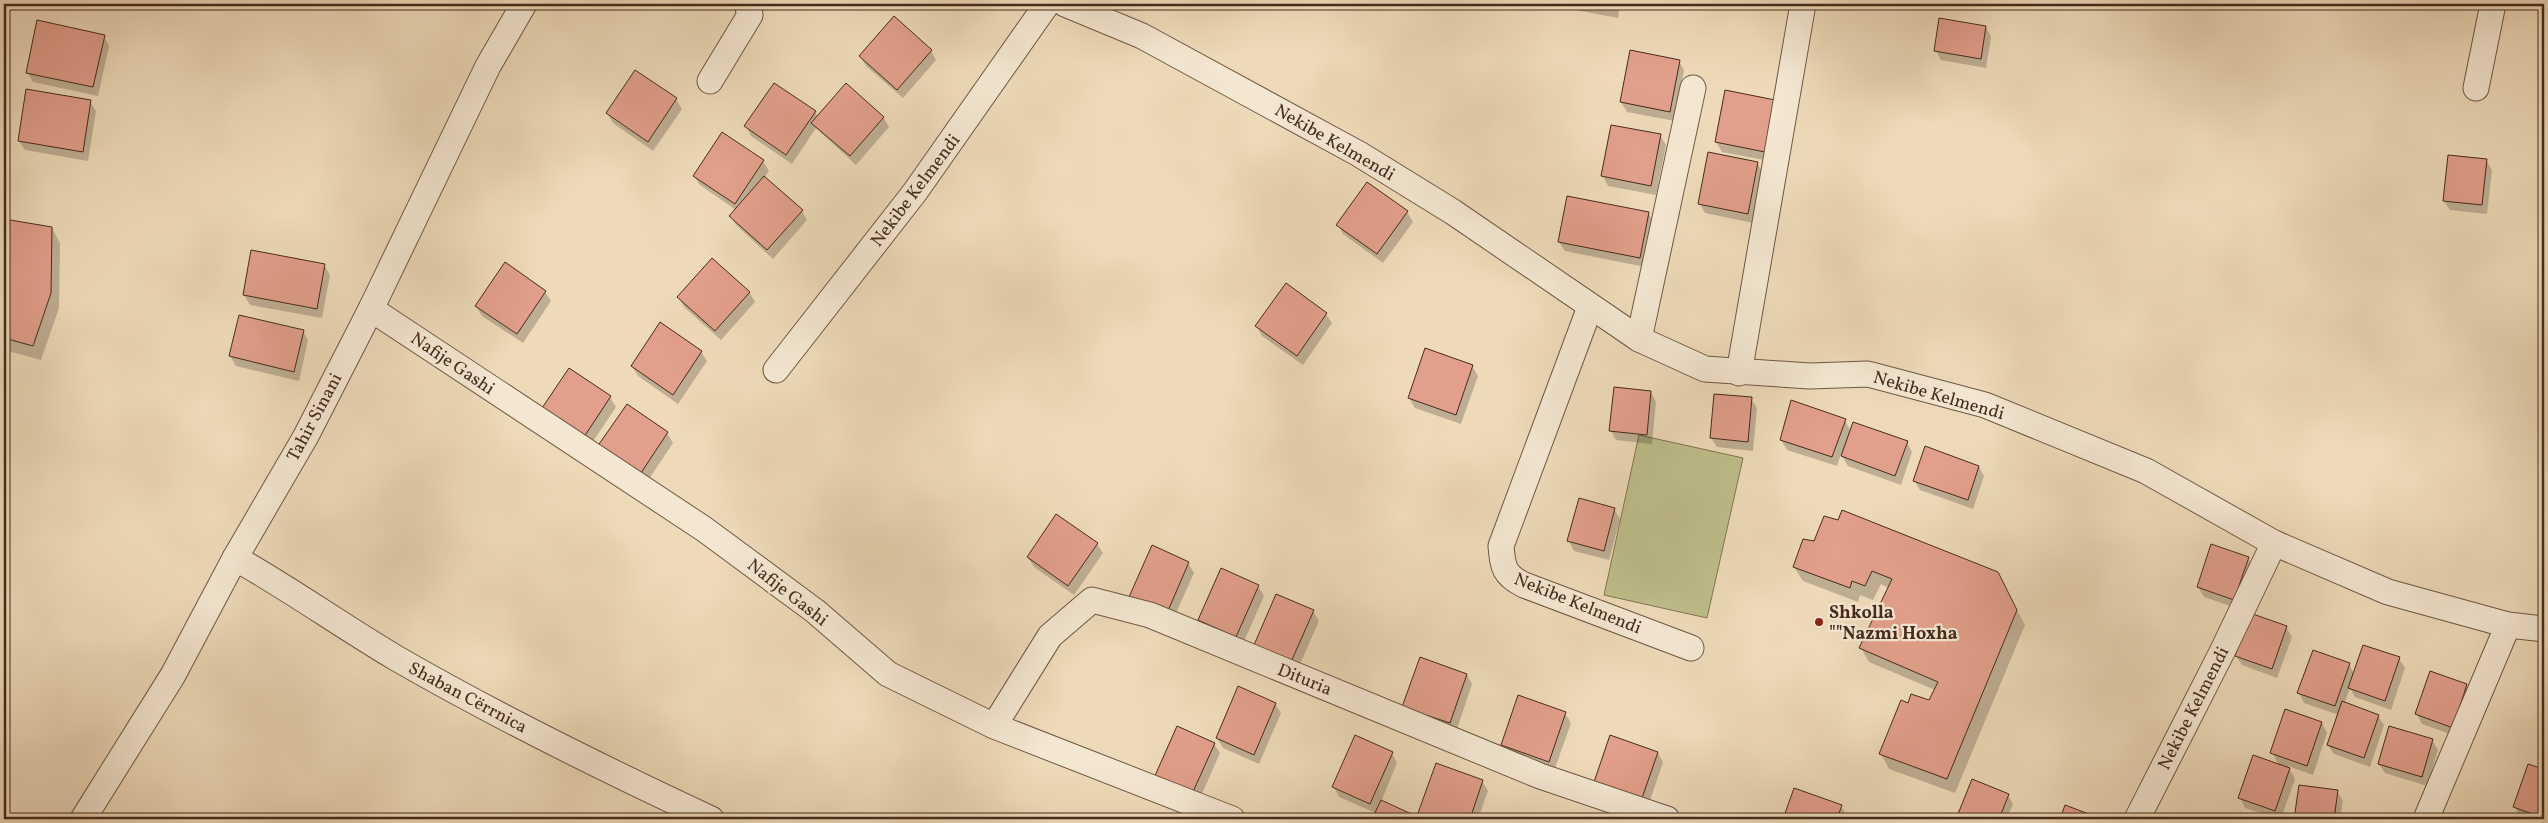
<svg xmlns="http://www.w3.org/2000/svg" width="2548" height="823" font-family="Vollkorn,serif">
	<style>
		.green { fill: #bebe8b; stroke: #827454 }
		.shadow { fill: #0003 }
		.building { fill: #e29f8b; stroke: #452b1c }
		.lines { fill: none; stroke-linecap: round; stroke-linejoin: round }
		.street-casing { stroke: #6f5743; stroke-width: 27 }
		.street { stroke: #f4e7d2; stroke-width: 25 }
		.poi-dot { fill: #8f2418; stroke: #f4e7d2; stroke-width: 2 }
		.labels { text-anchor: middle; stroke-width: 4.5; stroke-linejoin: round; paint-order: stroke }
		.street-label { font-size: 18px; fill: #452b1c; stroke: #f4e7d2 }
		.poi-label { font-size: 18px; font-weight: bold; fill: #452b1c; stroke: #f4e7d2; text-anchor: start }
	</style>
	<rect width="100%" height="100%" fill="#eedab9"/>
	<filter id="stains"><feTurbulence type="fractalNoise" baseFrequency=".004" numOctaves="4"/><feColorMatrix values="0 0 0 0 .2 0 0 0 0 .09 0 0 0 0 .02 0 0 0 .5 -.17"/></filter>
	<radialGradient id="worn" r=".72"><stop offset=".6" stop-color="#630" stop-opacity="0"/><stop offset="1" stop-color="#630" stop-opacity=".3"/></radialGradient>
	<polygon class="green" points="1639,435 1743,458 1707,618 1604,595"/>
	<g class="shadow">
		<polygon points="1567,4 1620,4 1618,18 1570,9"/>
		<polygon points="1986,27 1991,37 1986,68 1941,60 1936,51"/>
		<polygon points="104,36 109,46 98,96 33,82 27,72"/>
		<polygon points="931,51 936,60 903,98 866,66 860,56"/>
		<polygon points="1679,61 1684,70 1675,121 1627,112 1621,102"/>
		<polygon points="676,99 682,109 653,151 613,123 607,113"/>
		<polygon points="1774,101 1770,161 1722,152 1716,142"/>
		<polygon points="90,102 96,111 88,161 25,150 19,141"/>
		<polygon points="815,112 818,117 883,117 889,127 856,165 816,128 792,164 751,136 746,126"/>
		<polygon points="722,134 763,161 769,171 764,178 802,211 807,220 773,259 736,225 731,216 736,210 700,185 694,176"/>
		<polygon points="1660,136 1666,145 1656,195 1608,186 1603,176"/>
		<polygon points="2486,160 2492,170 2487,214 2450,210 2444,201"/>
		<polygon points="1757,163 1763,173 1753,223 1705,213 1700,204"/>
		<polygon points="1367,184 1407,212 1413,222 1383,263 1343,234 1338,225"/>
		<polygon points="1648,213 1654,222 1645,267 1565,251 1559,242"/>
		<polygon points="4,220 52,228 60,243 59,308 41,360 4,350"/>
		<polygon points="324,265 330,275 322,318 250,305 244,295"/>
		<polygon points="545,292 551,301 523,343 482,316 476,306"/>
		<polygon points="749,292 755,302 721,340 684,307 679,298"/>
		<polygon points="1326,314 1332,323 1303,365 1262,336 1257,326"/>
		<polygon points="303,331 308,340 299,381 236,366 230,356"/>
		<polygon points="701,352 707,361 678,404 638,376 632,366"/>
		<polygon points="1472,366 1478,376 1461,424 1415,408 1409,398"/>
		<polygon points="570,369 610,397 616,407 588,449"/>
		<polygon points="1651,392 1656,402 1652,444 1616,440 1611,431"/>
		<polygon points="1751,399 1757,408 1753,451 1717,447 1711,438"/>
		<polygon points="627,405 667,433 673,443 645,485 604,457"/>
		<polygon points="1845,420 1851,432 1907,442 1912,452 1901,485 1848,466 1841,454 1837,466 1787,450 1781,440"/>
		<polygon points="1979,467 1984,476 1973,509 1920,490 1914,480"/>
		<polygon points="1614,509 1620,519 1609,560 1574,551 1569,541"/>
		<polygon points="1097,544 1103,553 1074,595 1034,567 1028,558"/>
		<polygon points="2248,558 2253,568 2239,609 2204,597 2198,587"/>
		<polygon points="1188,563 1194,573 1172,622 1136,607"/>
		<polygon points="1794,567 1997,573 2025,625 1955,793 1889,769 1881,754 1908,705 1929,701 1935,690 1869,662 1861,648 1889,588 1881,584 1873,600 1860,595 1858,602 1803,581"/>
		<polygon points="1258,586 1264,596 1242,646 1205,630 1200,620"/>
		<polygon points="1313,611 1319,621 1297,671 1255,645"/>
		<polygon points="2286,627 2292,637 2277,678 2242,665 2236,656"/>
		<polygon points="2399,659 2405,668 2391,710 2355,697 2350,688 2344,704 2378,716 2384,725 2370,767 2334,754 2328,745 2339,715 2304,703 2299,693 2349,664 2354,674"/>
		<polygon points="1467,675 1472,684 1456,732 1409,716"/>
		<polygon points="2467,685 2472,695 2458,737 2422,724 2417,714"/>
		<polygon points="1275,704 1281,713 1259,764 1223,748 1217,738"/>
		<polygon points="2286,711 2322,723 2327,733 2313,775 2288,766 2295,779 2281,819 2278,819 2245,808 2240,798 2279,765 2272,752"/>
		<polygon points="1565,713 1571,723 1554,771 1508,755 1502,745"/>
		<polygon points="1611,736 1658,753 1663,762 1647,810"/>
		<polygon points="2432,740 2438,750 2427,786 2385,773 2379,764"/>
		<polygon points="1214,744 1220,753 1198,803 1161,788"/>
		<polygon points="1392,753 1397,763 1381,802 1418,819 1374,819 1376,813 1339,797 1334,787"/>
		<polygon points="2529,766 2544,771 2544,819 2520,817 2515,807"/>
		<polygon points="1482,781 1488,791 1478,819 1423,819 1419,813"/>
		<polygon points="1972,781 2008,795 2013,804 2007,819 1958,819"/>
		<polygon points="2300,786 2337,791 2343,801 2340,819 2295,819"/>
		<polygon points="1795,790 1841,806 1847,816 1846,819 1784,819"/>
	</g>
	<g class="building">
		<polygon points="1586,4 1614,4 1613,9"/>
		<polygon points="894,16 932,50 897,90 859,56"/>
		<polygon points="1939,18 1986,26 1981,59 1934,51"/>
		<polygon points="37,20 105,35 93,87 26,73"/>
		<polygon points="1630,50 1680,60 1670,112 1620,102"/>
		<polygon points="635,70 677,98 648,142 606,113"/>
		<polygon points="774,83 816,111 786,155 744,126"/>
		<polygon points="846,83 884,117 850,156 811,123"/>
		<polygon points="26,89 91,100 83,152 18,141"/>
		<polygon points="1725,90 1775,100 1765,152 1715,142"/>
		<polygon points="1611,125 1661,134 1651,186 1601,176"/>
		<polygon points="722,132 764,160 735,204 693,176"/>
		<polygon points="1708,152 1758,162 1748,214 1698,204"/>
		<polygon points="2448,155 2487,159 2482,205 2443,201"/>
		<polygon points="764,176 803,210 767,250 729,216"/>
		<polygon points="1367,182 1408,211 1377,254 1336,225"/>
		<polygon points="1567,196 1649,212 1640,258 1558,242"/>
		<polygon points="4,219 52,227 51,293 33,346 4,338"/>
		<polygon points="251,250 325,264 317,309 243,295"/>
		<polygon points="712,258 750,292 715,331 677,297"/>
		<polygon points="505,262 546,291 517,334 475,306"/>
		<polygon points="1286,283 1327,313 1297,356 1255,326"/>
		<polygon points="239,315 304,330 294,372 229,356"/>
		<polygon points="660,322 702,351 673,395 631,366"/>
		<polygon points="1425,348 1473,365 1456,415 1408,398"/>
		<polygon points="569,368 611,396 582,440 540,411"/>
		<polygon points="1614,387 1651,391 1647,435 1609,431"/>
		<polygon points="1714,394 1752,397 1748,442 1710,438"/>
		<polygon points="1791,400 1846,419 1832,457 1780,440"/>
		<polygon points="627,404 668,432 639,476 597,447"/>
		<polygon points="1853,422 1908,441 1895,476 1841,456"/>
		<polygon points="1925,446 1979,466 1968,500 1913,481"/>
		<polygon points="1579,498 1615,508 1604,551 1567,541"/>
		<polygon points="1842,510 1998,572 2017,610 1947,779 1879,754 1901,700 1908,703 1911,694 1929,700 1938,682 1859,648 1892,579 1872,571 1865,586 1852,581 1850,588 1793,567 1803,539 1814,541 1824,516 1838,520"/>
		<polygon points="1056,514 1098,543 1068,586 1027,557"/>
		<polygon points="2211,544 2249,557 2234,600 2197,587"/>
		<polygon points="1152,545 1189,562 1167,613 1129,597"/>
		<polygon points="1221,568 1259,585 1236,637 1198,620"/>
		<polygon points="1276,594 1314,610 1291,662 1254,645"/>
		<polygon points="2250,613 2287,626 2272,669 2235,656"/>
		<polygon points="2363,645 2400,657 2385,701 2348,688"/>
		<polygon points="2313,650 2350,663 2335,706 2297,693"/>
		<polygon points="1420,657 1467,674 1450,723 1402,707"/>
		<polygon points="2430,671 2467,684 2453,728 2415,714"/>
		<polygon points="1238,686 1276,703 1254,755 1216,738"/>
		<polygon points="1518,695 1566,712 1549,762 1501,745"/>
		<polygon points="2342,701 2379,715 2364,758 2327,745"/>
		<polygon points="2285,709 2322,722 2307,766 2270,753"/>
		<polygon points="1177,726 1215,743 1192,794 1154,778"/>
		<polygon points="2389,726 2433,739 2422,777 2378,764"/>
		<polygon points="1355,735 1393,752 1370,804 1332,787"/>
		<polygon points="1610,735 1658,752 1641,801 1593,785"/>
		<polygon points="2253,755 2290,768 2275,811 2238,798"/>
		<polygon points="1436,763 1483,780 1470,819 1436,819 1418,813"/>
		<polygon points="2528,764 2544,769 2544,818 2513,807"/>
		<polygon points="1972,779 2009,794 1999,819 1956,819"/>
		<polygon points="2299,785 2338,790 2334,819 2294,819"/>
		<polygon points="1794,788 1842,805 1837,819 1783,819"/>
		<polygon points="1381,800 1418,817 1417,819 1372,819"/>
		<polygon points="2065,805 2102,819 2060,819"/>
	</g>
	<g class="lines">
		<defs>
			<g id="street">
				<polyline points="1065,4 1142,36 1359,154 1453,212 1639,339 1705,369 1810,376 1868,374 1985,405 2146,471 2274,543 2388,592 2508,625 2544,629"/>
				<polyline points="710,81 750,15 747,4"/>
				<polyline points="2476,88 2493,4"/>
				<path d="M1590,307L1501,546C1503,568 1504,575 1524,585L1691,648"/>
				<polyline points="371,309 704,529 815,611 888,674 994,726 1232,819"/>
				<polyline points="1639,339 1693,88"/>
				<polyline points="776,370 915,192 1047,4"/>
				<polyline points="1739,373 1803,4"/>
				<path d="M235,558C290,589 342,626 396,658C498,717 604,769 711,819"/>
				<polyline points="994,726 1050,636 1092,600 1150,615 1540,776 1667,819"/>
				<polyline points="83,819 173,675 235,558 306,436 371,309 488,66 524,4"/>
				<polyline points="2137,819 2223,650 2274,543"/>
				<polyline points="2426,819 2508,625"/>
			</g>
		</defs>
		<use href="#street" class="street-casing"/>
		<use href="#street" class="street"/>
	</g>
	<circle class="poi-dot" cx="1819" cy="622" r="5"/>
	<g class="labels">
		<g class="street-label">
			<text transform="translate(1335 142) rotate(30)" y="6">Nekibe Kelmendi</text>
			<text transform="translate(915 190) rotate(-53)" y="6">Nekibe Kelmendi</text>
			<text transform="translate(453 363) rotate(34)" y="6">Nafije Gashi</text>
			<text transform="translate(1939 395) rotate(16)" y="6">Nekibe Kelmendi</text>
			<text transform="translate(314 417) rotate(-62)" y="6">Tahir Sinani</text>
			<text transform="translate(788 592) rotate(38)" y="6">Nafije Gashi</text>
			<text transform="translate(1578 603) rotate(22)" y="6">Nekibe Kelmendi</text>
			<text transform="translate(1305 679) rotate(22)" y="6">Dituria</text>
			<text transform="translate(468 697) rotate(28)" y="6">Shaban Cërrnica</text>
			<text transform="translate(2193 708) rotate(-63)" y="6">Nekibe Kelmendi</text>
		</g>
		<g class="poi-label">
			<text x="1829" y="618">Shkolla<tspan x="1829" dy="21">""Nazmi Hoxha</tspan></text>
		</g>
	</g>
	<rect width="2548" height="823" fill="none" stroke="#eedab9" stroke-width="20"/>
	<rect x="5" y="5" width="2538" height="813" fill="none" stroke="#452b1c" stroke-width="2.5"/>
	<rect x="10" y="10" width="2528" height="803" fill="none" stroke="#452b1c"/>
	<rect width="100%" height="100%" filter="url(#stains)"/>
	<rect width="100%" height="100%" fill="url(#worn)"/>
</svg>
